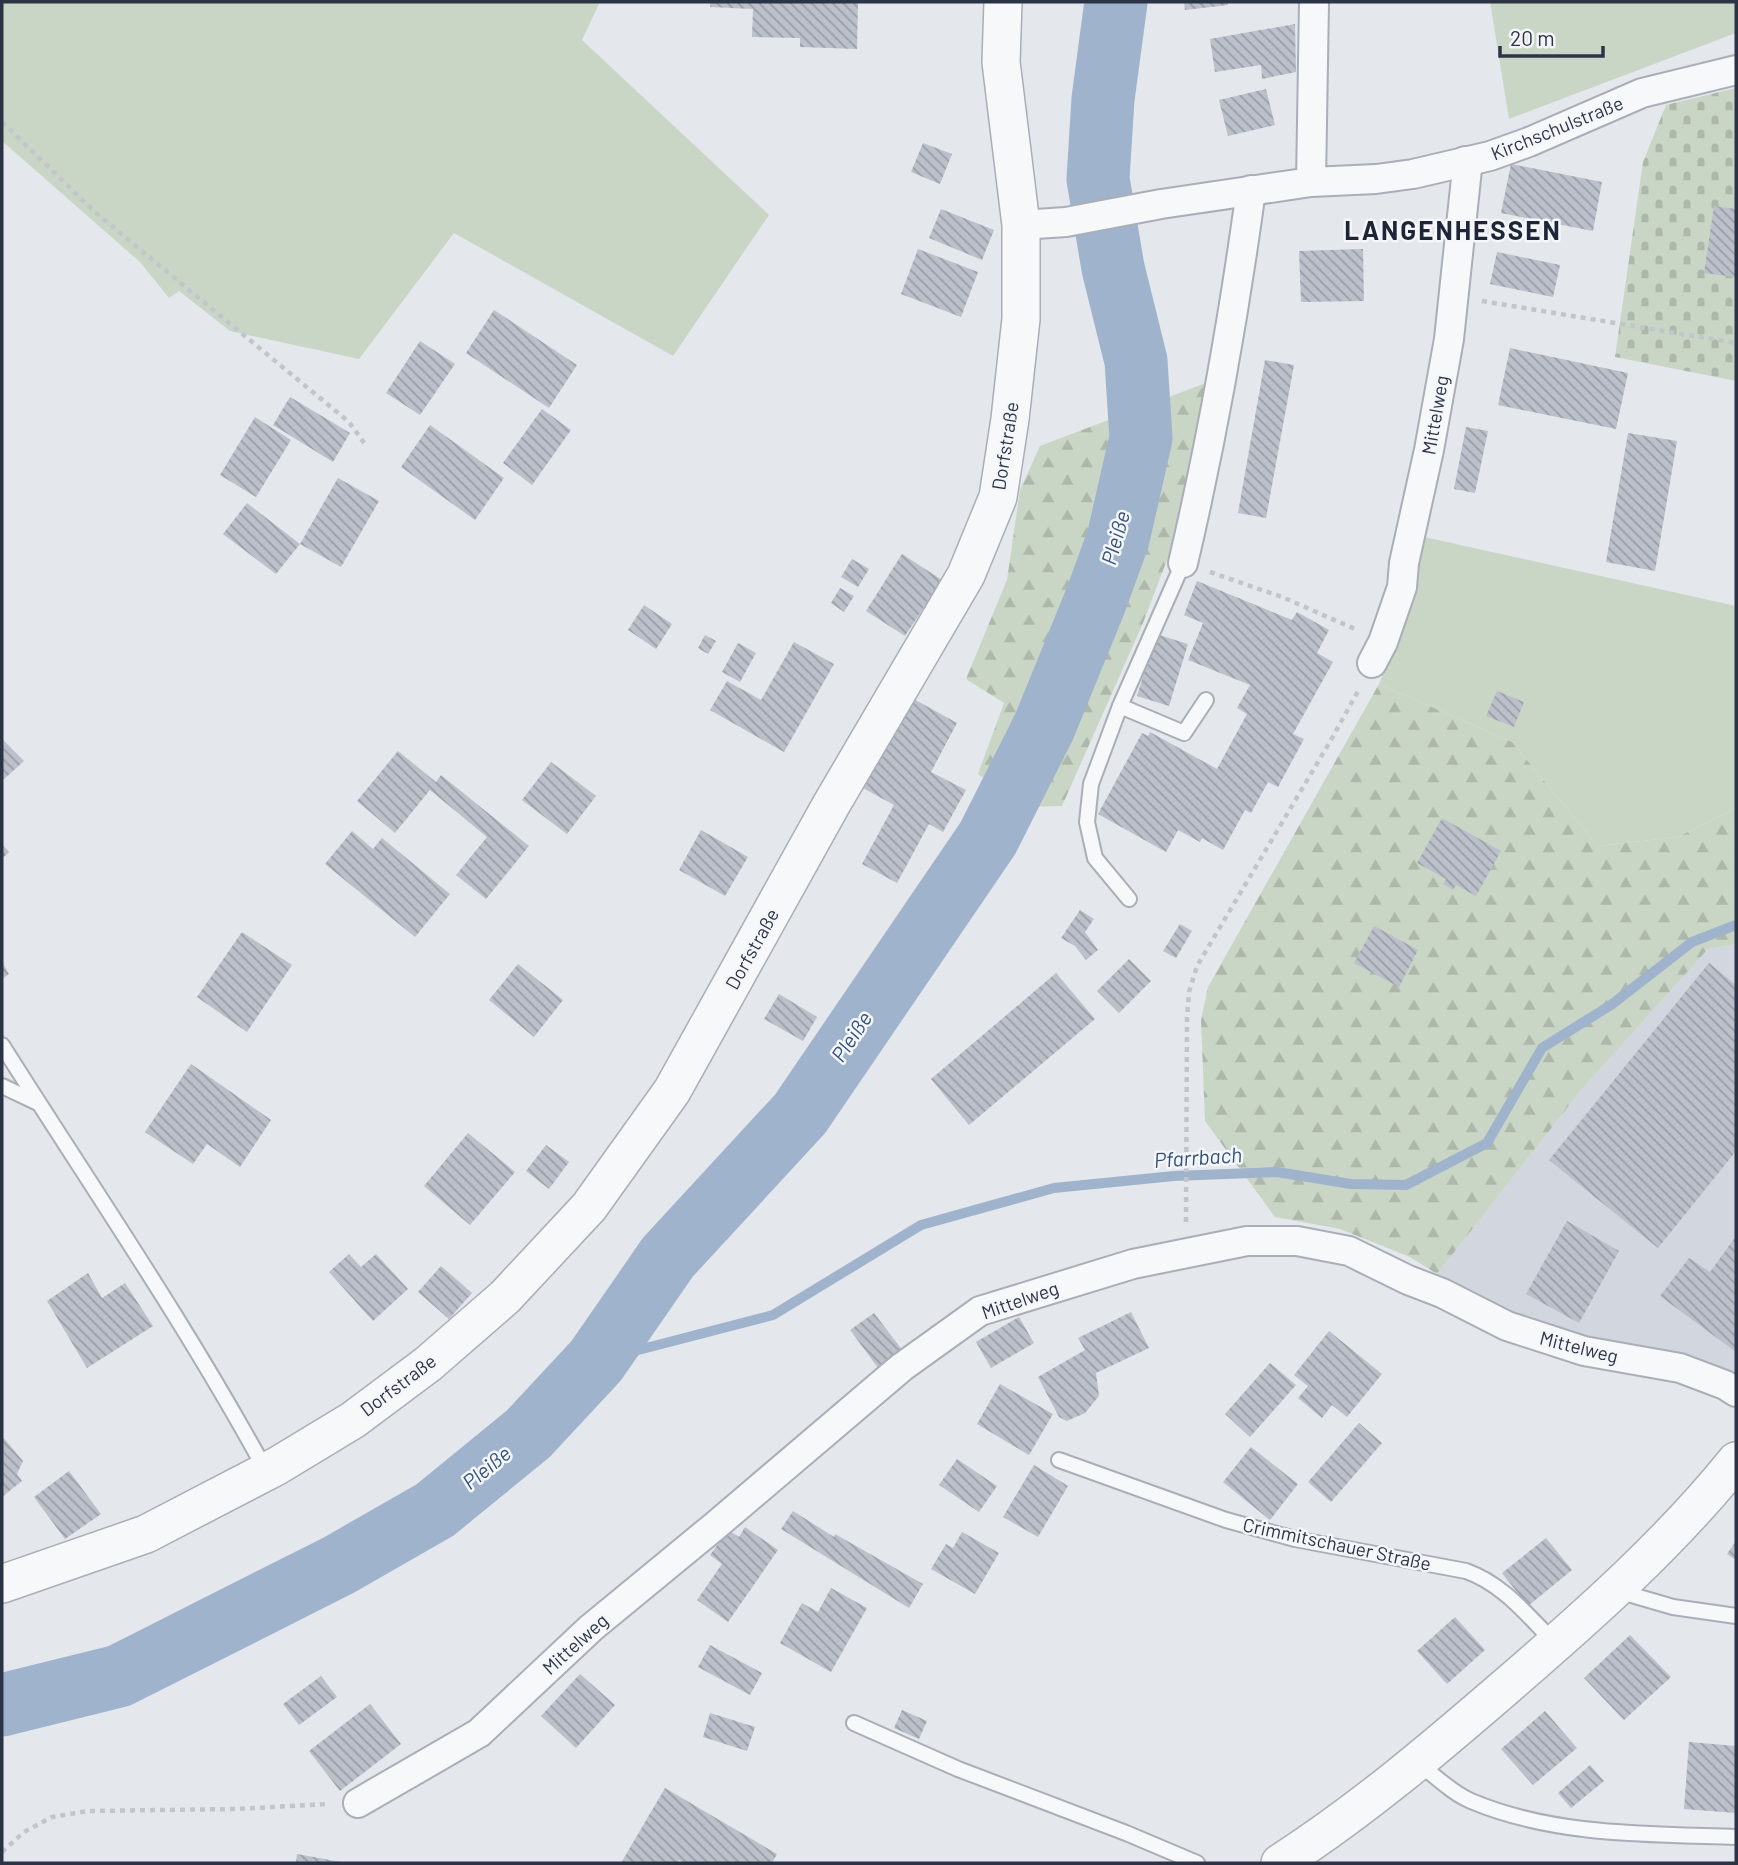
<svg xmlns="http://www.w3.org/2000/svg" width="1738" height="1865" font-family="Barlow,sans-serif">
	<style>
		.built { fill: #d2d6de }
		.grass { fill: #c9d6c5 }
		.forest { fill: url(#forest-firs) }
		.cemetery { fill: url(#cemetery-stones) }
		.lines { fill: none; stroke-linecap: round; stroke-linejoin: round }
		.stream { stroke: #9fb4cc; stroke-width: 10 }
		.river { stroke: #9fb4cc; stroke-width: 63 }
		.building { fill: url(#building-back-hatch) }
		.service-casing { stroke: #a9aeb7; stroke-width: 18 }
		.minor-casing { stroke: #a9aeb7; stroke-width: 32 }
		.tertiary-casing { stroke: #a9aeb7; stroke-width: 40 }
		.path { stroke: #c2c5cb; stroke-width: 4.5; stroke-dasharray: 5 5; stroke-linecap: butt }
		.service { stroke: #f7f8fa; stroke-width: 14 }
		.minor { stroke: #f7f8fa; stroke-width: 28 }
		.tertiary { stroke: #f7f8fa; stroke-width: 37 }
		.labels { text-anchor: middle; stroke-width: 5; stroke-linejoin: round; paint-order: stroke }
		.street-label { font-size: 19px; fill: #2b3445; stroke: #f4f6f9 }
		.water-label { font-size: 21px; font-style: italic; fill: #34527a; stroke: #f4f6f9 }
		.district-label { font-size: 26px; font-weight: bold; letter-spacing: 2px; fill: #1d2536; stroke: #f4f6f9 }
	</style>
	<defs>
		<pattern id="forest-firs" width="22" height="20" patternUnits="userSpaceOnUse" patternTransform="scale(1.75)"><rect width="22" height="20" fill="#c9d6c5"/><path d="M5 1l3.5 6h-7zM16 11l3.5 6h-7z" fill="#adb8ab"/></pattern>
		<pattern id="cemetery-stones" width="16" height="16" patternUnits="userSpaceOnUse" patternTransform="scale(1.75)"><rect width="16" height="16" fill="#c9d6c5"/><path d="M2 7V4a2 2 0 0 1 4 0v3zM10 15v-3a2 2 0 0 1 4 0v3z" fill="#adb8ab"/></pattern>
		<pattern id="building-back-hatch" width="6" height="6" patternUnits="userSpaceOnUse" patternTransform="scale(1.75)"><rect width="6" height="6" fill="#bbc0ca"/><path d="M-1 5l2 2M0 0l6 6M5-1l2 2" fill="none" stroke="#989da6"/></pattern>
	</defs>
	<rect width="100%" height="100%" fill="#e4e7ec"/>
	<polygon class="built" points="1736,944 1736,1375 1694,1356 1572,1336 1520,1319 1437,1274 1582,1089 1708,949"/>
	<g class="grass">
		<polygon points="2,2 600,2 582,40 769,215 673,356 454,233 359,359 230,331 179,291 169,298 140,262 2,141"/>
		<polygon points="1490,2 1736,2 1736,33 1509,119"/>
		<polygon points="1424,537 1736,606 1736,808 1678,837 1598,846 1512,742 1379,684 1411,606"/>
	</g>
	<g class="forest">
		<polygon points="1211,381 1175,539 1143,623 1062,806 1024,807 978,774 1004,703 966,679 1007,580 1020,490 1040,446"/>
		<polygon points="1379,684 1512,742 1598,846 1678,837 1736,808 1736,944 1708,949 1582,1089 1437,1274 1410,1257 1340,1229 1275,1217 1205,1121 1201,1020 1208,987"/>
	</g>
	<polygon class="cemetery" points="1736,88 1736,381 1615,357 1643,162 1666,105"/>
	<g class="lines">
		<polyline class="stream" points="596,1361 773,1315 921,1225 1054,1188 1174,1176 1277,1172 1351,1184 1406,1185 1487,1143 1542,1048 1611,1005 1692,942 1736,925"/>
		<polyline class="river" points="2,1705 119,1676 339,1565 435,1510 528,1434 596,1361 668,1257 800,1114 988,838 1044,727 1095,602 1118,539 1141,438 1136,361 1113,268 1098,179 1103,99 1116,2"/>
	</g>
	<g class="building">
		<polygon points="710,2 858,2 857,49 800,47 800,38 752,37 753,9 710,7"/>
		<polygon points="1184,2 1228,2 1228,5 1185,10"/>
		<polygon points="1295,24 1296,72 1262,79 1261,65 1215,72 1210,39"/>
		<polygon points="1266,89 1275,125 1228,136 1219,100"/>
		<polygon points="923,143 952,154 940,184 911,172"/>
		<polygon points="1511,164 1602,182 1593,231 1501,213"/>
		<polygon points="1714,206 1736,209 1736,277 1704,273"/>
		<polygon points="941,209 994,230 982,260 929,238"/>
		<polygon points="918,249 978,272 961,317 901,294"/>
		<polygon points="1363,249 1364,301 1301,302 1299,251"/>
		<polygon points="1497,252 1560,265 1553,297 1490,284"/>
		<polygon points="494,310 577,365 549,408 466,353"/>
		<polygon points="420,341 455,364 420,415 386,393"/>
		<polygon points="1510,348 1628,373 1616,429 1498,405"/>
		<polygon points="1265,360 1294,365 1266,518 1238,513"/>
		<polygon points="290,397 350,433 333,462 273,425"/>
		<polygon points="542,409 571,430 532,485 503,463"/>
		<polygon points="255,417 291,440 256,497 220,475"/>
		<polygon points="430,425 504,478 475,520 401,467"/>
		<polygon points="1466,427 1488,431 1475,493 1454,489"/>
		<polygon points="1628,433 1677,441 1655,571 1606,562"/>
		<polygon points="338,478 379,501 341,567 300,544"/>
		<polygon points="247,503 300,544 276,574 223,534"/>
		<polygon points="902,554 942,580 905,636 866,611"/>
		<polygon points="852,559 869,569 858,587 841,577"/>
		<polygon points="1197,581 1292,620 1297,612 1329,630 1317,653 1333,662 1293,734 1304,739 1278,787 1268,782 1251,813 1245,810 1223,850 1202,838 1200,842 1178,830 1166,852 1098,814 1142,733 1148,736 1150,732 1217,769 1247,714 1237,708 1250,685 1188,660 1203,623 1184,615"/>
		<polygon points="840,588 854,596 844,612 831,603"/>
		<polygon points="644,605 672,624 656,649 628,630"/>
		<polygon points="1156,634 1188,644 1169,706 1137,696"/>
		<polygon points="705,635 716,641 708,654 698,648"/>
		<polygon points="794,642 834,664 784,752 710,710 727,681 761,700"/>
		<polygon points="738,643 756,653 740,682 722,672"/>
		<polygon points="1497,691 1524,702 1514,727 1486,716"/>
		<polygon points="912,698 957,723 931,772 966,790 943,832 929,824 897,883 862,864 894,805 863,788"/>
		<polygon points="2,739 24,761 2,781"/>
		<polygon points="398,751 436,782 441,775 529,846 486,899 456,875 487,837 430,790 395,833 357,801"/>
		<polygon points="551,762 596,796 567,834 522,800"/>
		<polygon points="1442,818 1501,851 1476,896 1456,885 1453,890 1443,884 1446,879 1417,863"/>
		<polygon points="701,830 748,857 725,896 679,870"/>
		<polygon points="352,831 373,849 382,838 450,894 415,937 325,864"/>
		<polygon points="2,844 9,852 2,859"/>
		<polygon points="1080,910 1094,919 1085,932 1098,950 1086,960 1075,946 1061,938"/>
		<polygon points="1180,924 1192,931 1176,958 1163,951"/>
		<polygon points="1374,926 1418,950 1399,987 1354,963"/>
		<polygon points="242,932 292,965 247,1032 197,997"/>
		<polygon points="1129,959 1151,981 1119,1013 1097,991"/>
		<polygon points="2,962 9,974 2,979"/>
		<polygon points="1709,963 1736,985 1736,1151 1658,1248 1549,1160"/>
		<polygon points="518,964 563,1000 534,1037 489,1000"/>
		<polygon points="1056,973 1095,1019 969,1125 931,1079"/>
		<polygon points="779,994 817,1017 803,1041 764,1019"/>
		<polygon points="191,1064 271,1120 240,1167 207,1144 193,1164 145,1132"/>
		<polygon points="468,1133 515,1172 470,1225 424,1186"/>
		<polygon points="546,1145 569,1162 549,1189 526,1171"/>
		<polygon points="1567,1221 1619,1251 1579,1323 1526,1294"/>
		<polygon points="1736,1236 1736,1352 1660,1296 1689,1258 1710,1272"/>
		<polygon points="349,1254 361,1267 376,1254 408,1289 373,1321 329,1272"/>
		<polygon points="441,1266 472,1293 449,1319 418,1292"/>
		<polygon points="88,1273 102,1298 125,1283 153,1326 87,1368 47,1301"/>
		<polygon points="1131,1312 1149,1348 1096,1373 1099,1396 1085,1413 1067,1421 1059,1417 1038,1377 1085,1350 1078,1338"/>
		<polygon points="874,1313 903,1351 879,1369 850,1330"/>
		<polygon points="1019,1317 1034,1343 991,1368 976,1342"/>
		<polygon points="1329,1331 1382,1374 1347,1417 1332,1405 1322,1418 1298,1398 1308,1386 1294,1375"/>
		<polygon points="1270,1363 1296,1385 1250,1437 1225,1414"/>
		<polygon points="1000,1384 1053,1414 1029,1455 977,1424"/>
		<polygon points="1359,1423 1382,1443 1331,1502 1308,1482"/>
		<polygon points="2,1436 23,1461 17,1474 22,1481 2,1497"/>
		<polygon points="1251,1447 1298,1484 1270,1520 1223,1482"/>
		<polygon points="957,1459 997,1486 979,1512 939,1485"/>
		<polygon points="1034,1465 1068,1486 1038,1537 1003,1517"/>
		<polygon points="69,1471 101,1514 65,1539 34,1497"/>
		<polygon points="793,1511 834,1537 835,1534 923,1584 909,1608 781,1529"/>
		<polygon points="745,1527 778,1550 728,1622 697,1600 722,1564 710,1555 728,1530 739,1537"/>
		<polygon points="962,1532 999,1553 975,1594 931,1569 946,1544 953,1548"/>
		<polygon points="1546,1538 1572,1570 1528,1606 1502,1573"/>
		<polygon points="1736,1541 1736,1560 1727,1554"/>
		<polygon points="831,1588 867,1608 831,1672 780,1643 802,1603 818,1612"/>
		<polygon points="1455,1617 1485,1650 1447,1684 1417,1651"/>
		<polygon points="1630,1635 1671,1677 1624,1720 1584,1678"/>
		<polygon points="710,1645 762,1673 750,1695 698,1667"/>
		<polygon points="580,1674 615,1705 576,1748 541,1716"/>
		<polygon points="321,1676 337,1697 299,1725 283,1704"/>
		<polygon points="370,1704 401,1744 340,1791 309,1751"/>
		<polygon points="902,1710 927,1721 919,1739 894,1728"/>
		<polygon points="1545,1711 1577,1748 1533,1785 1501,1749"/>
		<polygon points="710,1713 755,1727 747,1751 703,1737"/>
		<polygon points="1689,1742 1736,1746 1736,1813 1684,1809"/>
		<polygon points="1590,1765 1604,1781 1571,1808 1558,1793"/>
		<polygon points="665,1788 777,1854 772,1863 684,1863 679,1860 678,1863 621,1863"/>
		<polygon points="297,1854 341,1862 341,1863 296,1863"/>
	</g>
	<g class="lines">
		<defs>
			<g id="service">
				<polyline points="1120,706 1184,733 1206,700"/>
				<polyline points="1129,899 1095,858 1087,822 1091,784 1120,706 1183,563"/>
				<path d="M2,1045C91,1186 186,1324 266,1471"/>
				<polyline points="2,1086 38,1103"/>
				<path d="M1059,1460L1226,1520L1295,1539L1466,1571C1503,1584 1527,1615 1554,1642"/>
				<polyline points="1618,1591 1673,1607 1736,1616"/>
				<polyline points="854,1723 958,1769 1126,1833 1197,1863"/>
				<path d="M1418,1763C1434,1775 1452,1793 1471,1801C1554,1836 1647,1834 1736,1837"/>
			</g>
			<g id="minor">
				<polyline points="1311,182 1314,2"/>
				<polyline points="1021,225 1066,222 1161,204 1311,182 1376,179 1413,174 1490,156 1529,142 1642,93 1736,70"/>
				<path d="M1183,563C1212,440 1234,315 1251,190"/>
				<polyline points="1372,663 1383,642 1402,587 1404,563 1429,450 1449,339 1467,169 1465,161"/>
				<polyline points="358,1803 479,1733 591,1628 715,1526 902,1367 980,1311 1133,1264 1247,1241 1297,1241 1349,1251 1408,1280 1442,1293 1507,1326 1584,1351 1680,1368 1725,1385 1736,1392"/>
			</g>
			<g id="tertiary">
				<polyline points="2,1584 146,1534 277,1466 353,1420 428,1364 505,1297 589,1207 672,1091 831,805 966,575 998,497 1010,419 1021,319 1021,225 1001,62 1003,2"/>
				<path d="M1280,1863C1362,1810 1435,1748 1509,1684C1590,1614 1669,1544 1736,1461"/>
			</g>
		</defs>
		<use href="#service" class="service-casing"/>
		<use href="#minor" class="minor-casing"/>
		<use href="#tertiary" class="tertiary-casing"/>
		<g class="path">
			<polyline points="2,122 96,213 349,422 367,447"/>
			<polyline points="1482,301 1736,343"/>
			<polyline points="1210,572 1282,597 1355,629"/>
			<polyline points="1186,1222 1187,1018 1189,992 1197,966 1331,740 1358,691"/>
			<polyline points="2,1852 24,1832 52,1817 88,1811 235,1809 329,1804"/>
		</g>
		<use href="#service" class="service"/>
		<use href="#minor" class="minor"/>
		<use href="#tertiary" class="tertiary"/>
	</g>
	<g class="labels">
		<g class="street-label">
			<text transform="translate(1557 128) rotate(-22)" y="7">Kirchschulstraße</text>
			<text transform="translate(1435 415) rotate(-80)" y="7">Mittelweg</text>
			<text transform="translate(1005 446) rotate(-81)" y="7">Dorfstraße</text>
			<text transform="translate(752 949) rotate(-61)" y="7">Dorfstraße</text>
			<text transform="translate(1020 1300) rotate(-19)" y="7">Mittelweg</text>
			<text transform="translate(1579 1347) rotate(14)" y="7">Mittelweg</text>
			<text transform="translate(398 1385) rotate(-37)" y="7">Dorfstraße</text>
			<text transform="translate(1337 1544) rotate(12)" y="7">Crimmitschauer Straße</text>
			<text transform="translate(575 1644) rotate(-42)" y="7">Mittelweg</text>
		</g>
		<g class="water-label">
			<text transform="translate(1116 538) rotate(-74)" y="7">Pleiße</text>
			<text transform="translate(852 1037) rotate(-56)" y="7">Pleiße</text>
			<text transform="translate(1198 1158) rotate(-4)" y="7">Pfarrbach</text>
			<text transform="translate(487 1468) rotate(-39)" y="7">Pleiße</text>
		</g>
		<g class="district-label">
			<text x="1453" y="240">LANGENHESSEN</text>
		</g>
	</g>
	<rect width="1738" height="1865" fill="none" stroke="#2b3445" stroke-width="7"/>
	<path d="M1500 46v10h103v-10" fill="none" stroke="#2b3445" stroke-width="3.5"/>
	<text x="1510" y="46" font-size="21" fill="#2b3445" stroke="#f4f6f9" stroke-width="5" paint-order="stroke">20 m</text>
</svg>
